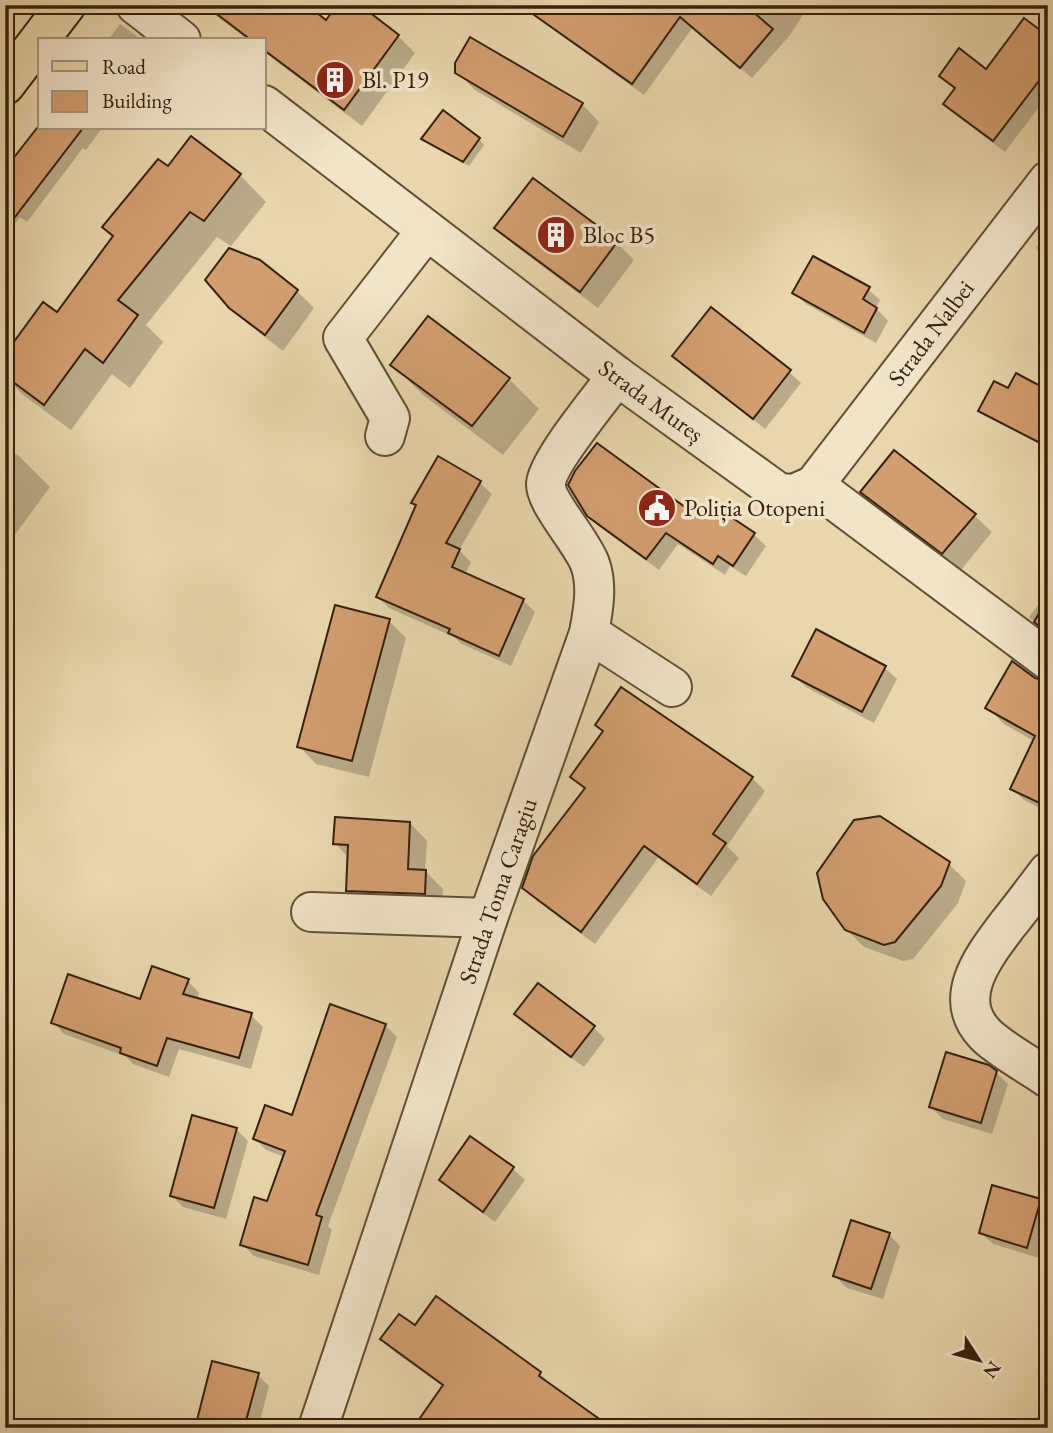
<svg xmlns="http://www.w3.org/2000/svg" width="1053" height="1433" font-family="'EB Garamond',serif">
	<style>
		.shadow { fill: #0003 }
		.building { fill: #d19e71; stroke: #38200c; stroke-width: 2 }
		.lines { fill: none; stroke-linecap: round; stroke-linejoin: round }
		.minor-casing { stroke: #644e34; stroke-width: 42 }
		.major-casing { stroke: #38200c; stroke-width: 42 }
		.minor { stroke: #f0e4c9; stroke-width: 38 }
		.major { stroke: #e8d6ac; stroke-width: 38 }
		.labels { text-anchor: middle; stroke-width: 7; stroke-linejoin: round; paint-order: stroke }
		.poi-label { font-size: 24px; fill: #38200c; stroke: #f0e4c9; text-anchor: start }
		.street-label { font-size: 24px; fill: #38200c; stroke: #f0e4c9 }
	</style>
	<rect width="100%" height="100%" fill="#e8d6ac"/>
	<filter id="stains"><feTurbulence type="fractalNoise" baseFrequency=".00286" numOctaves="4"/><feColorMatrix values="0 0 0 0 .2 0 0 0 0 .09 0 0 0 0 .02 0 0 0 .5 -.17"/></filter>
	<radialGradient id="worn" r=".72"><stop offset=".6" stop-color="#630" stop-opacity="0"/><stop offset="1" stop-color="#630" stop-opacity=".3"/></radialGradient>
	<g class="shadow">
		<polygon points="202,5 304,5 326,22 398,36 415,53 362,126 264,52 264,40 248,40"/>
		<polygon points="577,5 809,5 790,35 752,78 693,27 644,95 566,39 555,28"/>
		<polygon points="120,24 142,40 108,40"/>
		<polygon points="1048,39 1048,95 1005,152 957,116 945,104 956,89 941,75 986,71"/>
		<polygon points="457,72 582,104 599,122 581,153 475,90"/>
		<polygon points="42,128 102,128 86,150 83,148 27,222 20,217 5,236 5,172"/>
		<polygon points="192,138 240,175 266,202 231,246 217,237 146,325 163,342 130,388 112,374 71,430 23,395 5,377 5,357 57,315"/>
		<polygon points="424,139 479,139 484,145 469,166 429,144"/>
		<polygon points="497,228 617,243 634,260 598,308 514,245"/>
		<polygon points="1048,232 1048,259 1036,248"/>
		<polygon points="868,289 880,300 876,308 888,321 876,343 806,304 794,292"/>
		<polygon points="297,291 314,308 283,351 249,325 230,307"/>
		<polygon points="429,318 509,379 539,409 503,455 423,395 393,365"/>
		<polygon points="675,356 789,372 801,383 765,429"/>
		<polygon points="5,446 20,457 50,487 14,536 5,530"/>
		<polygon points="439,459 480,483 492,494 459,550 471,562 465,574 523,600 535,612 511,666 462,644 454,637 389,608 378,597"/>
		<polygon points="862,492 974,515 992,532 961,570 879,509"/>
		<polygon points="710,506 754,535 766,546 746,576 730,566 725,575 678,544 659,570 601,528 588,515 700,521"/>
		<polygon points="1048,592 1048,635 1029,617"/>
		<polygon points="389,621 406,638 369,777 316,764 299,746"/>
		<polygon points="885,668 897,679 874,723 806,687 794,676"/>
		<polygon points="1034,679 1048,749 1004,724 988,708"/>
		<polygon points="597,725 752,778 765,791 727,846 739,858 711,896 658,858 595,944 537,901 524,888 585,790 572,777 604,732"/>
		<polygon points="1048,760 1048,812 1024,800 1012,789"/>
		<polygon points="410,823 427,841 425,871 443,889 442,911 365,908 347,891 349,858 335,843"/>
		<polygon points="949,864 966,881 958,903 913,959 903,961 864,947 846,929"/>
		<polygon points="188,981 199,993 197,1000 251,1015 263,1027 251,1069 179,1049 169,1077 133,1064 125,1056 64,1034 53,1022 141,1001"/>
		<polygon points="517,1014 593,1027 605,1039 584,1067 528,1026"/>
		<polygon points="385,1025 397,1037 328,1226 332,1230 319,1275 254,1256 242,1244 268,1203 285,1157 266,1150 255,1139 293,1117"/>
		<polygon points="996,1072 1008,1084 992,1134 943,1119 931,1107"/>
		<polygon points="236,1129 248,1141 226,1219 183,1207 171,1195"/>
		<polygon points="471,1138 513,1169 525,1180 495,1222 452,1191 441,1180"/>
		<polygon points="1040,1201 1048,1208 1048,1227 1039,1258 993,1244 981,1233"/>
		<polygon points="889,1234 900,1246 883,1299 847,1288 835,1276"/>
		<polygon points="436,1299 540,1374 554,1387 444,1387 396,1353 382,1339 415,1328"/>
		<polygon points="258,1375 269,1386 259,1425 256,1424 255,1428 197,1428"/>
	</g>
	<g class="building">
		<polygon points="205,5 307,5 326,20 337,5 360,5 399,35 344,110 264,50 264,40 251,40"/>
		<polygon points="520,5 745,5 773,29 740,68 680,17 632,84"/>
		<polygon points="1024,18 1048,36 1048,69 993,141 943,104 955,88 939,76 959,48 986,69"/>
		<polygon points="470,37 583,103 563,137 455,73 455,63"/>
		<polygon points="443,110 480,138 463,162 421,139"/>
		<polygon points="37,128 83,128 5,230 5,169"/>
		<polygon points="191,136 241,174 204,221 190,212 118,300 138,315 103,363 85,349 44,405 5,376 5,354 43,302 57,312 113,236 102,227 158,159 168,166"/>
		<polygon points="533,178 618,241 580,292 494,228"/>
		<polygon points="229,248 260,260 298,290 265,335 229,308 205,280"/>
		<polygon points="813,256 870,287 863,299 877,308 864,333 792,293"/>
		<polygon points="711,307 791,370 753,419 672,356"/>
		<polygon points="428,316 510,378 472,426 390,365"/>
		<polygon points="1016,373 1048,390 1048,447 978,411 994,381 1008,388"/>
		<polygon points="597,443 700,518 710,503 755,533 733,566 718,556 713,564 666,533 646,559 587,516 568,485 575,471"/>
		<polygon points="894,450 976,514 942,554 860,492"/>
		<polygon points="438,456 481,481 446,543 460,549 452,567 524,599 499,656 448,633 450,629 376,597 416,505 411,503"/>
		<polygon points="1048,598 1048,633 1034,622"/>
		<polygon points="335,605 390,619 352,761 297,747"/>
		<polygon points="816,629 886,666 862,712 792,676"/>
		<polygon points="1012,661 1035,678 1048,681 1048,807 1010,789 1035,736 985,708"/>
		<polygon points="621,687 753,777 713,834 726,843 697,884 644,846 581,932 522,888 533,856 585,788 570,777 603,731 595,725"/>
		<polygon points="880,816 950,862 941,886 895,942 884,945 845,930 823,899 817,873 854,820"/>
		<polygon points="335,817 410,822 408,869 426,870 425,894 346,891 348,845 333,844"/>
		<polygon points="152,966 189,979 183,994 252,1013 239,1058 167,1038 157,1066 120,1053 121,1048 51,1023 68,974 140,999"/>
		<polygon points="538,983 595,1026 571,1057 514,1014"/>
		<polygon points="330,1004 386,1024 316,1215 322,1217 308,1265 240,1245 254,1197 267,1201 285,1151 253,1139 265,1105 292,1115"/>
		<polygon points="946,1052 989,1065 997,1071 981,1123 929,1107"/>
		<polygon points="192,1115 237,1128 214,1208 170,1196"/>
		<polygon points="470,1136 514,1167 483,1212 439,1180"/>
		<polygon points="992,1185 1041,1199 1027,1248 979,1233"/>
		<polygon points="851,1220 890,1233 871,1289 833,1276"/>
		<polygon points="436,1296 541,1372 539,1376 612,1428 413,1428 443,1385 380,1339 399,1314 415,1325"/>
		<polygon points="212,1361 259,1373 244,1428 195,1428"/>
	</g>
	<g class="lines">
		<defs>
			<g id="minor">
				<polyline points="136,5 181,40"/>
				<polyline points="264,105 617,376 779,493 794,494 814,485 1048,181"/>
				<polyline points="385,436 390,418 343,338 426,231"/>
				<polyline points="814,485 1048,660"/>
				<polyline points="589,633 672,687"/>
				<path d="M1048,872C1035,889 1022,907 1008,924C985,955 950,997 985,1034C998,1048 1031,1066 1048,1078"/>
				<polyline points="311,912 488,918"/>
				<path d="M318,1428L488,918L589,633C593,611 598,586 590,564C583,543 545,502 546,484C547,462 602,397 617,376"/>
			</g>
			<polyline id="major" points="5,85 66,5"/>
		</defs>
		<use href="#minor" class="minor-casing"/>
		<use href="#major" class="major-casing"/>
		<use href="#minor" class="minor"/>
		<use href="#major" class="major"/>
	</g>
	<defs>
		<symbol id="building-disc" viewBox="-11 -11 22 22"><circle r="9.5" fill="#8f2418" stroke="#f0e4c9"/><path d="M-4-6H4V6H1V3H-1V6H-4ZM-2.5-4.3h1.7v1.8h-1.7ZM.8-4.3h1.7v1.8H.8ZM-2.5-1h1.7V.8h-1.7ZM.8-1h1.7V.8H.8Z" fill="#fff"/></symbol>
		<symbol id="civic-disc" viewBox="-11 -11 22 22"><circle r="9.5" fill="#8f2418" stroke="#f0e4c9"/><path d="M-.6-6.5H3V-4.5H.6V-3L4-1V1h2V6H-6V1h2V-1L-.6-3ZM-1.2 2.5V6h2.4V2.5Z" fill="#fff"/></symbol>
	</defs>
	<g fill-rule="evenodd">
		<use href="#building-disc" x="313" y="58" width="44" height="44"/>
		<use href="#building-disc" x="534" y="213" width="44" height="44"/>
		<use href="#civic-disc" x="635" y="486" width="44" height="44"/>
	</g>
	<g class="labels">
		<g class="poi-label">
			<text x="362" y="88">Bl. P19</text>
			<text x="583" y="243">Bloc B5</text>
			<text x="684" y="516">Poliția Otopeni</text>
		</g>
		<g class="street-label">
			<text transform="translate(931 333) rotate(-53)" y="8">Strada Nalbei</text>
			<text transform="translate(651 401) rotate(36)" y="8">Strada Mureș</text>
			<text transform="translate(498 891) rotate(-71)" y="8">Strada Toma Caragiu</text>
		</g>
	</g>
	<rect width="1053" height="1433" fill="none" stroke="#e8d6ac" stroke-width="28"/>
	<rect x="7" y="7" width="1039" height="1419" fill="none" stroke="#38200c" stroke-width="3.5"/>
	<rect x="14" y="14" width="1025" height="1405" fill="none" stroke="#38200c" stroke-width="2"/>
	<rect x="38" y="38" width="228" height="91" fill="#f0e4c9" stroke="#a6967d" stroke-width="2"/>
	<rect x="52" y="61" width="35" height="10" fill="#e8d6ac" stroke="#a6967d" stroke-width="2"/>
	<text x="102" y="74" font-size="21" fill="#38200c">Road</text>
	<rect x="52" y="91" width="35" height="21" fill="#d19e71" stroke="#a6967d" stroke-width="2"/>
	<text x="102" y="108" font-size="21" fill="#38200c">Building</text>
	<g transform="translate(979 1360) rotate(126)" stroke="#f0e4c9" stroke-width="5" paint-order="stroke">
	<path d="M0-5L12 26L0 18L-12 26Z" fill="#38200c"/>
	<text y="-10" font-size="19" font-weight="bold" text-anchor="middle" fill="#38200c">N</text>
	</g>
	<rect width="100%" height="100%" filter="url(#stains)"/>
	<rect width="100%" height="100%" fill="url(#worn)"/>
</svg>
